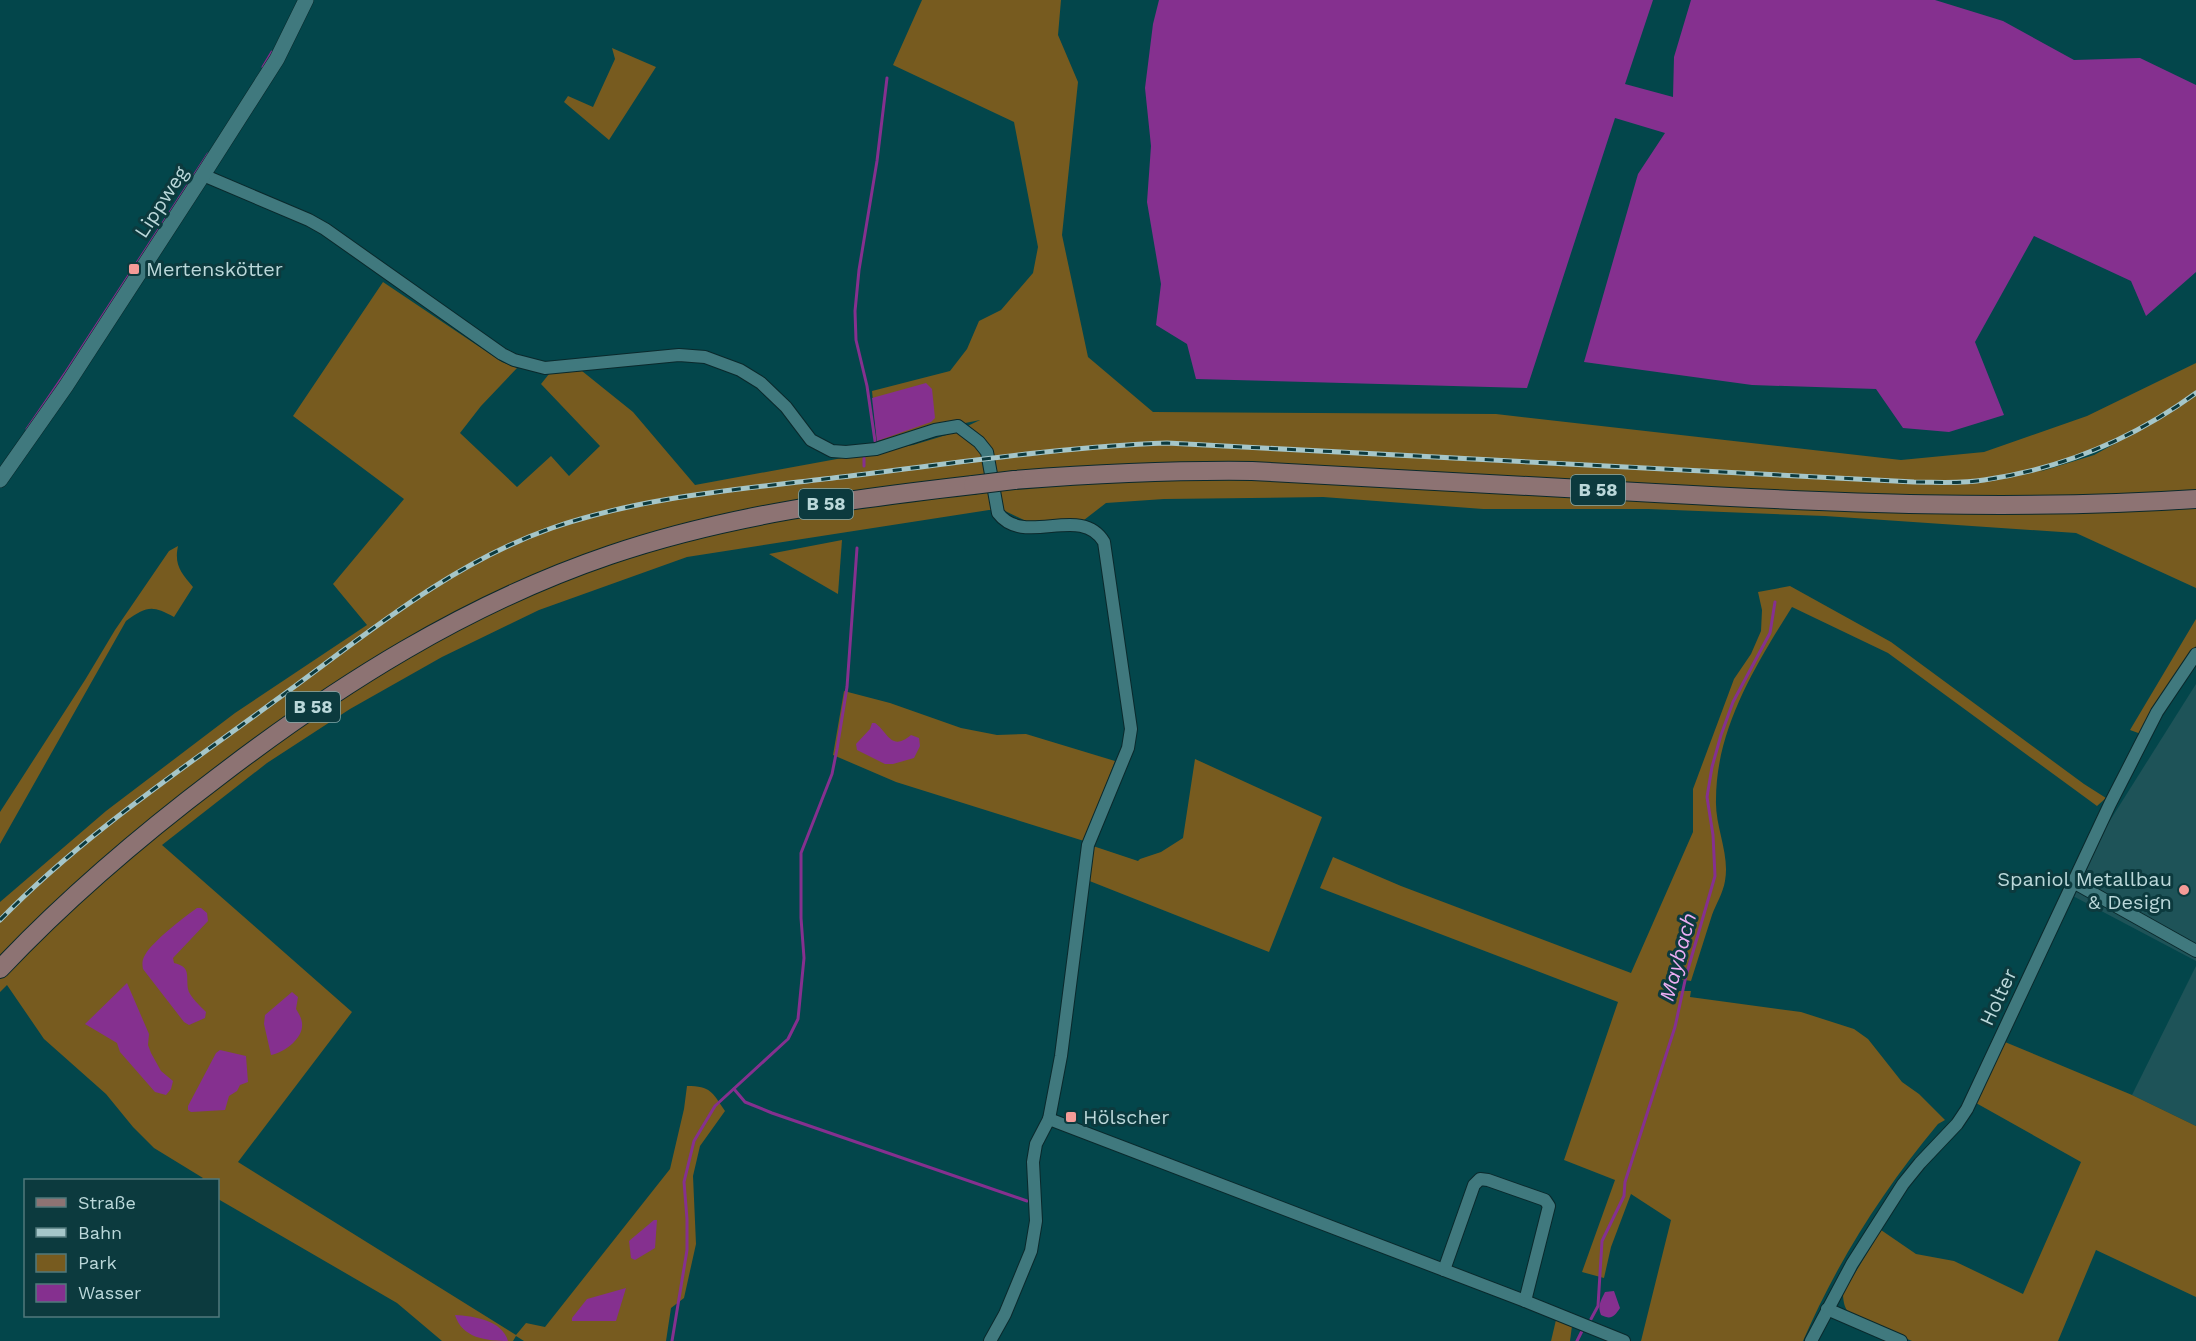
<svg xmlns="http://www.w3.org/2000/svg" width="2196" height="1341" font-family="'Work Sans',sans-serif">
	<style>
		.built { fill: #1e5358 }
		.green { fill: #775b1f; fill-rule: evenodd }
		.water { fill: #85308f }
		.lines { fill: none; stroke-linecap: round; stroke-linejoin: round }
		.stream { stroke: #85308f; stroke-width: 3 }
		.minor-casing { stroke: #0a292c; stroke-width: 14 }
		.tertiary-casing { stroke: #0a292c; stroke-width: 16 }
		.primary-casing { stroke: #0a292c; stroke-width: 20 }
		.minor { stroke: #40797e; stroke-width: 12 }
		.tertiary { stroke: #40797e; stroke-width: 15 }
		.primary { stroke: #8d7373; stroke-width: 18 }
		.rail-casing { stroke: #a5c6c9; stroke-width: 5 }
		.rail { stroke: #0c3a3e; stroke-width: 3; stroke-dasharray: 9; stroke-linecap: butt }
		.primary-bridge-casing { stroke: #0a292c; stroke-width: 20; stroke-linecap: butt }
		.primary-bridge { stroke: #8d7373; stroke-width: 18 }
		.poi-dot { fill: #f59b97; stroke: #0c3a3e; stroke-width: 2 }
		.labels { text-anchor: middle; stroke-width: 6; stroke-linejoin: round; paint-order: stroke }
		.shield { fill: #0c3a3e; stroke: #86a9ab; stroke-width: 1.5 }
		.shield-label { font-size: 18px; font-weight: bold; fill: #bbd8da }
		.street-label { font-size: 20px; fill: #bbd8da; stroke: #0c3a3e }
		.poi-label { font-size: 20px; fill: #bbd8da; stroke: #0c3a3e; text-anchor: start }
		.water-label { font-size: 21px; font-style: italic; fill: #ecadf3; stroke: #0c3a3e }
	</style>
	<rect width="100%" height="100%" fill="#03464b"/>
	<g class="built">
		<polygon points="2196,684 2196,961 2071,895 2104,830"/>
		<polygon points="2196,966 2196,1126 2132,1095"/>
	</g>
	<g class="green">
		<path d="M922,0H1061L1058,35L1078,82L1062,235L1088,357L1153,412L1496,414L1901,460L1984,452L2087,416L2196,363V588L2076,533L1825,516L1648,509H1483L1323,497L1164,499L1106,503L1084,520L1026,521L1005,511L989,510L687,557L539,610L442,657L350,709L267,763L162,845L352,1012L238,1162L516,1335L526,1323L545,1327L670,1169L684,1109L687,1086C711,1086 712,1092 725,1111L700,1146L693,1176L696,1244L684,1298L671,1308L666,1341H524L516,1336L513,1341H442L397,1303L218,1199V1180H201L203,1178L154,1148L133,1127L106,1094L44,1039L7,985L0,992V902L106,811L235,713L367,625L333,584L404,499L293,416L383,282L502,362L517,368L481,406L460,433L517,487L551,456L569,476L600,446L541,384L549,374L582,371L633,412L695,485L913,445L953,433L980,420L877,441L872,391L950,371L967,349L979,321L1001,310L1033,273L1038,247L1014,122L893,65ZM2151,424L2094,455L2039,472Z"/>
		<polygon points="612,48 656,67 609,140 564,102 568,96 593,107 615,59"/>
		<polygon points="842,540 838,594 769,554"/>
		<path d="M178,546C174,565 181,573 193,587L174,617C152,605 147,606 126,621L0,844V812L85,680L115,630L169,551Z"/>
		<path d="M1790,586L1891,642L2084,784L2106,798L2097,806L1888,653L1792,607C1755,666 1716,729 1716,800C1715,827 1730,854 1725,881C1723,893 1716,904 1712,915C1705,937 1698,959 1691,981L1679,979L1677,991H1691L1690,997L1801,1012L1854,1029L1868,1039L1902,1082L1919,1094L1945,1120L1938,1124C1883,1190 1837,1262 1803,1341H1641L1671,1220L1631,1194L1611,1247L1604,1278L1582,1272L1615,1180L1564,1160L1618,1002L1320,888L1333,857L1401,886L1631,973L1693,832V789L1734,679L1751,654L1761,631L1762,610L1758,592Z"/>
		<polygon points="2196,619 2196,646 2153,709 2141,734 2130,730"/>
		<polygon points="844,691 890,703 961,728 997,735 1026,734 1115,761 1084,841 896,782 833,755"/>
		<polygon points="1195,759 1322,817 1269,952 1087,880 1093,846 1138,861 1140,859 1161,852 1183,838"/>
		<path d="M2005,1042L2132,1095L2196,1126V1297L2096,1250L2058,1341H1912L1851,1316C1845,1309 1843,1303 1843,1293L1881,1230L1916,1254L1954,1261L2023,1294L2081,1162L1976,1103Z"/>
		<polygon points="1556,1320 1572,1326 1570,1341 1551,1341"/>
	</g>
	<g class="water">
		<polygon points="1159,0 1653,0 1625,84 1673,97 1674,57 1691,0 1935,0 2003,21 2074,60 2140,58 2196,85 2196,272 2146,316 2131,281 2034,236 1975,342 2004,415 1949,432 1903,428 1876,389 1752,385 1584,362 1638,174 1665,133 1615,118 1527,388 1196,379 1187,344 1156,325 1161,284 1147,202 1151,146 1145,88 1153,24"/>
		<polygon points="926,383 932,389 935,418 931,422 877,441 872,398"/>
		<path d="M872,723H875C888,732 891,752 911,735L919,738L920,746L914,758L893,764H885L857,750L856,744L870,729Z"/>
		<path d="M197,908H201L207,913L208,921L173,958L174,963C191,967 186,975 188,989C189,996 201,1007 206,1012L205,1018L189,1025L184,1022L143,969C142,964 142,960 145,955C153,941 183,918 197,908Z"/>
		<polygon points="127,983 149,1034 148,1045 151,1053 161,1071 173,1081 171,1089 166,1095 155,1092 120,1052 117,1043 85,1024"/>
		<path d="M292,992L298,997L296,1009C299,1014 303,1020 302,1027C301,1040 283,1053 271,1055L264,1024L265,1015Z"/>
		<polygon points="220,1050 246,1056 248,1082 240,1085 237,1091 229,1096 225,1110 191,1112 188,1110 188,1106 216,1053"/>
		<polygon points="654,1220 657,1220 655,1248 635,1260 631,1258 629,1241"/>
		<polygon points="626,1288 616,1321 572,1321 572,1318 587,1299"/>
		<path d="M1614,1291L1620,1308C1614,1317 1611,1320 1601,1315C1597,1306 1601,1300 1605,1292Z"/>
		<path d="M455,1315C473,1316 502,1320 508,1341C486,1341 462,1338 455,1315Z"/>
	</g>
	<g class="lines">
		<g class="stream">
			<polyline points="263,67 272,52"/>
			<polyline points="27,429 66,372 208,154"/>
			<polyline points="875,441 867,386 856,340 855,311 859,270 877,161 887,78"/>
			<polyline points="864,458 864,466"/>
			<polyline points="734,1089 745,1102 772,1113 1027,1201"/>
			<polyline points="1591,1319 1598,1306 1602,1241 1624,1196 1625,1182 1675,1027 1686,976 1715,876 1713,835 1707,797 1712,767 1721,735 1733,702 1770,633 1775,602"/>
			<polyline points="672,1341 687,1250 687,1219 684,1182 694,1141 715,1106 788,1039 798,1019 804,958 801,918 801,853 832,774 837,749 847,687 857,548"/>
			<polyline points="1577,1341 1582,1331"/>
		</g>
		<defs>
			<g id="minor">
				<path d="M203,175L309,220L325,229L502,354L514,360L545,368L679,355L705,357L740,370L761,383L786,407L811,440L832,451L846,452L876,449L935,430L958,426L979,442L987,452L998,513C1024,548 1081,503 1104,542L1131,729L1128,748L1088,845L1061,1056L1049,1119L1036,1144L1033,1162L1036,1221L1031,1251L1005,1314L990,1341"/>
				<polyline points="2073,882 2196,951"/>
				<polyline points="1049,1119 1525,1301 1624,1341"/>
				<polyline points="1444,1270 1474,1185 1480,1179 1488,1180 1545,1200 1549,1206 1525,1301"/>
				<polyline points="1827,1309 1901,1341"/>
				<polyline points="1811,1341 1852,1264 1903,1184 1920,1163 1957,1124 1967,1109 2110,804 2157,712 2196,654"/>
			</g>
			<polyline id="tertiary" points="0,480 66,386 203,175 277,59 306,0"/>
			<g id="primary">
				<path d="M1014,480C1093,474 1172,470 1252,471C1386,478 1520,486 1655,493C1835,503 2016,511 2196,499"/>
				<path d="M0,969C67,898 140,836 218,777C338,685 466,604 610,555C727,515 851,499 973,485"/>
			</g>
		</defs>
		<use href="#minor" class="minor-casing"/>
		<use href="#tertiary" class="tertiary-casing"/>
		<use href="#primary" class="primary-casing"/>
		<use href="#minor" class="minor"/>
		<use href="#tertiary" class="tertiary"/>
		<use href="#primary" class="primary"/>
		<defs>
			<path id="rail" d="M0,920C83,835 181,770 276,700C363,637 449,564 552,528C644,496 745,489 841,477C950,464 1058,447 1167,443L1914,482C1937,482 1961,484 1984,480C2060,469 2133,439 2196,393"/>
		</defs>
		<use href="#rail" class="rail-casing"/>
		<use href="#rail" class="rail"/>
		<defs>
			<polyline id="primary-bridge" points="973,485 1014,480"/>
		</defs>
		<use href="#primary-bridge" class="primary-bridge-casing"/>
		<use href="#primary-bridge" class="primary-bridge"/>
	</g>
	<g class="poi-dot">
		<rect x="128" y="263" width="12" height="12" rx="3"/>
		<circle cx="2184" cy="890" r="6"/>
		<rect x="1065" y="1111" width="12" height="12" rx="3"/>
	</g>
	<g class="labels">
		<g class="shield">
			<rect x="1571" y="475" width="54" height="30" rx="4.5"/>
			<rect x="799" y="489" width="54" height="30" rx="4.5"/>
			<rect x="286" y="692" width="54" height="30" rx="4.5"/>
		</g>
		<g class="shield-label">
			<text x="1598" y="496">B 58</text>
			<text x="826" y="510">B 58</text>
			<text x="313" y="713">B 58</text>
		</g>
		<g class="street-label">
			<text transform="translate(161 202) rotate(-57)" y="7">Lippweg</text>
			<text transform="translate(1998 997) rotate(-65)" y="7">Holter</text>
		</g>
		<g class="poi-label">
			<text x="146" y="276">Mertenskötter</text>
			<text x="2172" y="886" text-anchor="end">Spaniol Metallbau<tspan x="2172" dy="23">&amp; Design</tspan></text>
			<text x="1083" y="1124">Hölscher</text>
		</g>
		<g class="water-label">
			<text transform="translate(1678 957) rotate(-75)" y="7">Maybach</text>
		</g>
	</g>
	<rect x="24" y="1179" width="195" height="138" fill="#0c3a3e" stroke="#52797c" stroke-width="1.5"/>
	<rect x="36" y="1198" width="30" height="9" fill="#8d7373" stroke="#52797c" stroke-width="1.5"/>
	<text x="78" y="1209" font-size="18" fill="#bbd8da">Straße</text>
	<rect x="36" y="1228" width="30" height="9" fill="#a5c6c9" stroke="#52797c" stroke-width="1.5"/>
	<text x="78" y="1239" font-size="18" fill="#bbd8da">Bahn</text>
	<rect x="36" y="1254" width="30" height="18" fill="#775b1f" stroke="#52797c" stroke-width="1.5"/>
	<text x="78" y="1269" font-size="18" fill="#bbd8da">Park</text>
	<rect x="36" y="1284" width="30" height="18" fill="#85308f" stroke="#52797c" stroke-width="1.5"/>
	<text x="78" y="1299" font-size="18" fill="#bbd8da">Wasser</text>
</svg>
